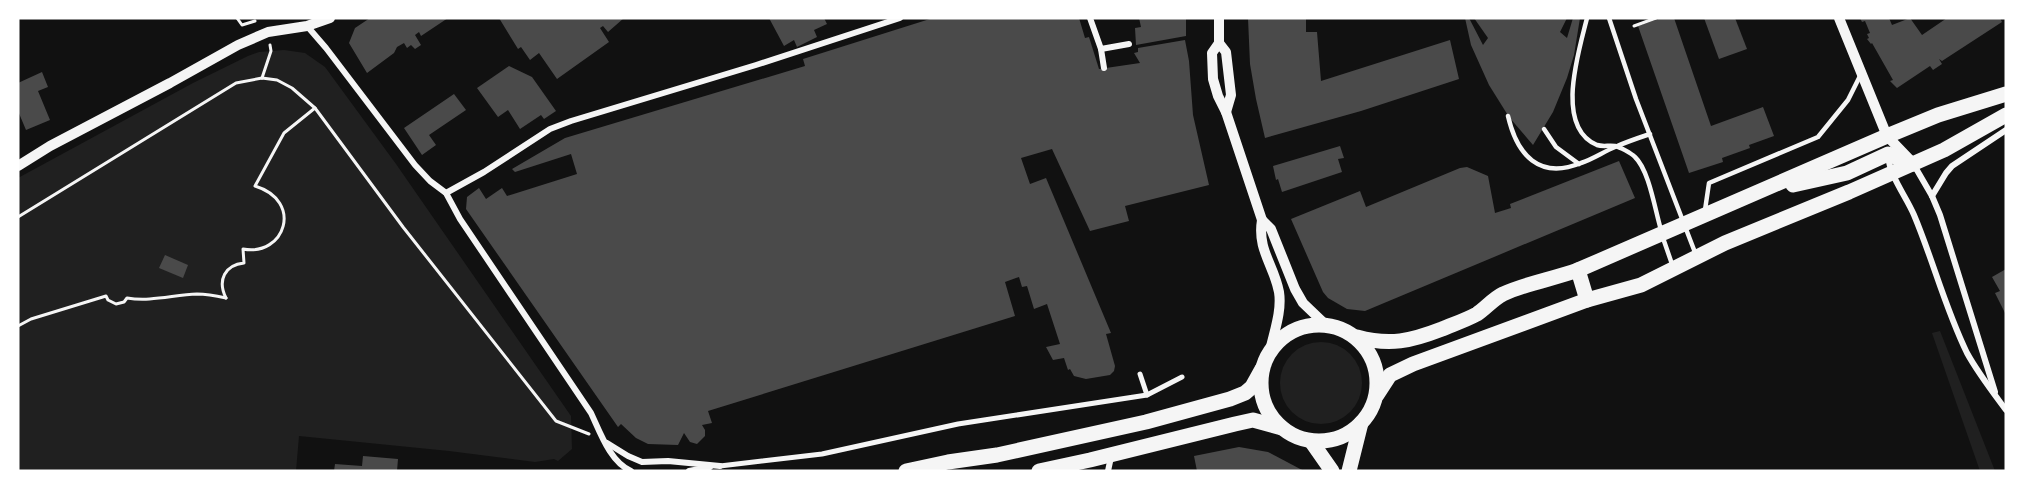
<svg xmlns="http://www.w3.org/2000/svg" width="2024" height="489" font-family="'DejaVu Sans',sans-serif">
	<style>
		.green { fill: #202020 }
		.building { fill: #4a4a4a }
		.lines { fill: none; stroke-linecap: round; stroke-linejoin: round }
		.path { stroke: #f5f5f5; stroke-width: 3 }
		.service { stroke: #f5f5f5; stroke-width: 4.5 }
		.pedestrian { stroke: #f5f5f5; stroke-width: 5 }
		.minor { stroke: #f5f5f5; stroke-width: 6 }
		.tertiary { stroke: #f5f5f5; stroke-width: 10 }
		.primary { stroke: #f5f5f5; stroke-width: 15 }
	</style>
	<rect width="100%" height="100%" fill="#111"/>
	<g class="green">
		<polygon points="284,50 305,53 325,67 396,164 571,416 572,449 558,461 554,459 535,462 449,451 299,436 296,471 18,471 18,178 193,83 248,56 259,52"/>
		<polygon points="1940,331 1995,471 1980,471 1932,333"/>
		<circle cx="1321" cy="383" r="41"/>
	</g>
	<g class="building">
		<polygon points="370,18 448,18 421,36 419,32 415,35 421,45 415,49 411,45 407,48 404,43 397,47 394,53 367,73 349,43 355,28"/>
		<polygon points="499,18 624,18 608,32 603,26 600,28 609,42 557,79 539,53 530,60 521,47 518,49"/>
		<polygon points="769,18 824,18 827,24 814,30 817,37 797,47 794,40 784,46"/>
		<polygon points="933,18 1079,18 1085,38 1089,37 1099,69 1140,63 1134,53 1138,52 1138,48 1185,40 1189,61 1193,115 1209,185 1125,206 1129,221 1090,231 1052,149 1021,158 1030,184 1046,178 1111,333 1106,334 1115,366 1114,371 1110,375 1086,379 1074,376 1070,369 1068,370 1064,358 1053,360 1046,347 1060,344 1047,304 1034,309 1027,286 1022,287 1019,277 1005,282 1015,316 708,411 712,423 702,425 705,430 705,436 697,444 690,442 684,433 678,445 648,444 636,438 621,424 618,427 466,209 467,197 479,188 486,199 502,188 507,196 577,174 571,154 515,172 512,169 565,138 805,66 803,59"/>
		<polygon points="1139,18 1186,18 1186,36 1136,45 1135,28 1141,27"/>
		<polygon points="1248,18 1306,18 1306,32 1317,32 1321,81 1450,40 1459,79 1361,111 1265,138 1256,99 1250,64"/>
		<polygon points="1465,18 1469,18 1483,45 1488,38 1474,18 1567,18 1560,32 1567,38 1573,18 1580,18 1574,55 1567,78 1553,112 1533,145 1509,117 1489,85 1471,45"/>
		<polygon points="1661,18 1674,18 1711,126 1763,107 1774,136 1749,145 1750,148 1722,158 1723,162 1689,173 1638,26"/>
		<polygon points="1704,18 1735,18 1747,49 1719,59"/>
		<polygon points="1860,18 1889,18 1892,25 1910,18 1922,35 1947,18 2000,18 2002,22 1942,61 1939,59 1942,64 1933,70 1930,66 1897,88 1890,81 1893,80 1872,43 1871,44 1867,39 1869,38 1867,34 1870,33 1865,21 1862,22"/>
		<polygon points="509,66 532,77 556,111 544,119 541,115 520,129 508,110 498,117 477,88"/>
		<polygon points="42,72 48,87 38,91 50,120 26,130 18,111 18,83"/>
		<polygon points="454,94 466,110 429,135 436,145 422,155 404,128"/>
		<polygon points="1340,146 1344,158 1338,159 1342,172 1282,192 1278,179 1276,180 1273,166"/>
		<polygon points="1619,161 1635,198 1365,311 1347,309 1328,298 1323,292 1291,219 1360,191 1366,207 1460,168 1467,167 1488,176 1495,213 1511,208 1510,204"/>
		<polygon points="165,255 188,265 183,278 159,268"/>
		<polygon points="2006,269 2006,315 1995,293 2000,291 1992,277"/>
		<polygon points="1239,447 1268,452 1304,471 1197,471 1194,456"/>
		<polygon points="363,456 398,459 397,471 334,471 335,464 362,466"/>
	</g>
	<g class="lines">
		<g class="path">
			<polyline points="237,18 242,25 255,21"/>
			<polyline points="1634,26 1656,18"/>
			<polyline points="262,78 271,51 270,45"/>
			<polyline points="18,217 236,83 262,78 277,80 292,88 315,108 403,227 556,421 589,434"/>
			<path d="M226,298C217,280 225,265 244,263L243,249C285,257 304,201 255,186L284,133L315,108"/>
			<path d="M18,326L31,319L106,296L108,300L116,304L124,302L127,298C151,302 173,295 197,294C207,294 217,296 226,298"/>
		</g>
		<g class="service">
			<path d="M1587,18C1579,51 1554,127 1597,145C1603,147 1609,145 1615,146C1620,147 1631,153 1635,157C1649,170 1655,210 1661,230"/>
			<polyline points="1609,18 1636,99 1696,255"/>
			<path d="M1508,116C1517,155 1539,180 1581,163C1593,159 1603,152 1615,147C1626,142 1638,138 1650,134"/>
			<polyline points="1544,129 1556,147 1579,164"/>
			<polyline points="1705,210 1709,183 1818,137 1848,100 1861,74"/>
			<polyline points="1663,238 1673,267"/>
		</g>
		<g class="pedestrian">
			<polyline points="1140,374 1147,395"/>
			<polyline points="720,466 822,454 958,424 1147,395 1182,377"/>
		</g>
		<g class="minor">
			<polyline points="1090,18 1101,49 1104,68"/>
			<path d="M307,26L326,48L415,165L430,181L446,193L460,219L591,413C600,432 610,462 631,471"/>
			<polyline points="1101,49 1129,44"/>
			<path d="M1888,156C1890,177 1906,196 1914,215C1933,260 1945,308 1967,353C1978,373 1992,391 2006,410"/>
			<polyline points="1914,165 1932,196 1940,215 1995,392"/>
			<polyline points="446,193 484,172 550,129 571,121 756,65 900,18"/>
			<polyline points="1932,196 1946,173 1952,166 2006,130"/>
			<polyline points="607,443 628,456 642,462 668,461 720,466"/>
			<polyline points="689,471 710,467"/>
			<polyline points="1108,471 1111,457"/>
		</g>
		<g class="tertiary">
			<polyline points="1219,18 1219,43 1226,52 1231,95 1226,112"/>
			<polyline points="1839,18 1887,136 1911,161"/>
			<polyline points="1219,43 1212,53 1213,79 1218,96 1226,112 1262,220 1271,229 1295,289 1303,303 1325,324"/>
			<polyline points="18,166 50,146 170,83 238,45 268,32 307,26 330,18"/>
			<path d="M1262,220C1257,250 1274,265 1279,292C1282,311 1274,332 1270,351"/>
		</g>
		<g class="primary">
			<polyline points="1793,185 1847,173 1888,154 1913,164"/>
			<polyline points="1578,270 1587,300"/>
			<circle cx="1319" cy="383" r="58"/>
			<path d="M1357,337C1390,346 1411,341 1442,329C1454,324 1466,320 1477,314C1486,308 1493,299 1503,294C1527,283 1553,279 1578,270L1887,136L1938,115L2006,94"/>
			<polyline points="1377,395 1390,375 1413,364 1587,300 1641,285 1725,243 1849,192 1944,150 2006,115"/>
			<polyline points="1311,441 1332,471"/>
			<polyline points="906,471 948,462 997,455 1146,422 1230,399 1245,393 1252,387 1262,369"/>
			<polyline points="1039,471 1090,460 1235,424 1253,420 1282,428"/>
			<polyline points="1349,471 1361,423"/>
		</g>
	</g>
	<rect width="2024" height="489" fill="none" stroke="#ffffff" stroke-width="39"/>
</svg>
